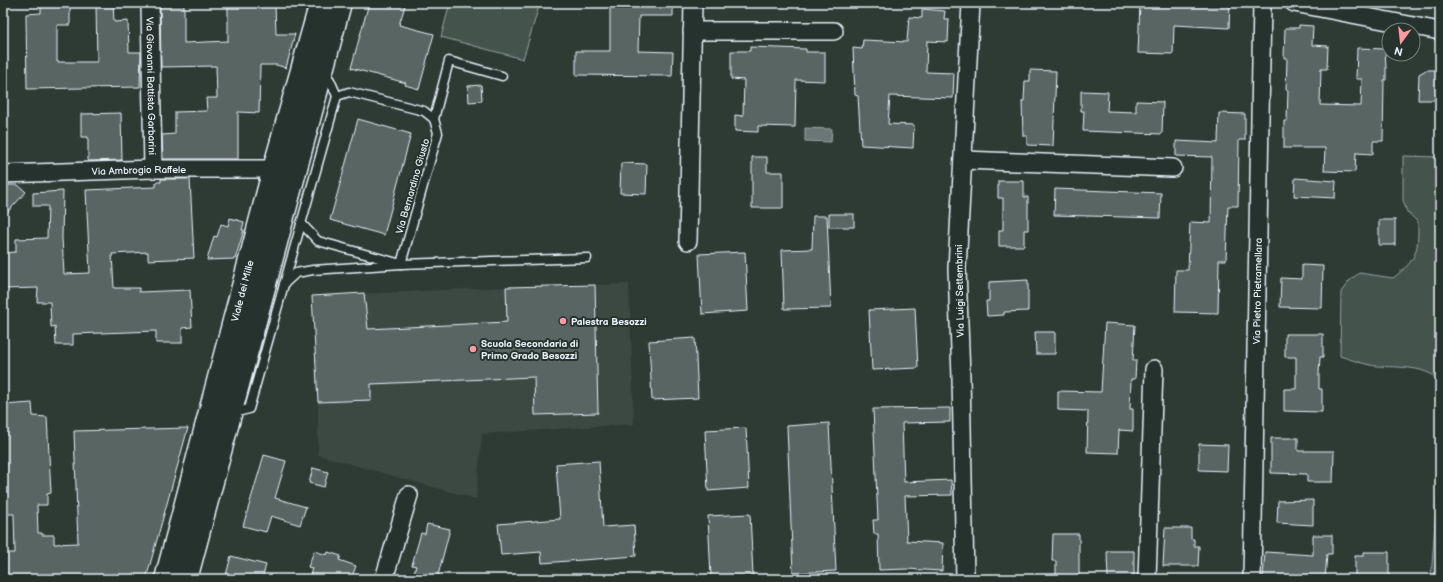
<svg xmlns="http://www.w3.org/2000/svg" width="1443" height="582" font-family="'Balsamiq Sans',sans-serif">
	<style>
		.built { fill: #3b4843 }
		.green { fill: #45524e; stroke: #96a2a3 }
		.water { fill: #6b7775; stroke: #9da8a9 }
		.building { fill: #596563; stroke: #e8f1f8 }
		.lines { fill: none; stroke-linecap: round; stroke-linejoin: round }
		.lane-casing { stroke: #e8f1f8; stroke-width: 11 }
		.street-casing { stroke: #e8f1f8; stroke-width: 20 }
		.secondary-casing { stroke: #e8f1f8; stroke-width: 25 }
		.lane { stroke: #26332d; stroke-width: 8 }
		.street { stroke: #26332d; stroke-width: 17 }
		.secondary { stroke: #26332d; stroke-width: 22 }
		.poi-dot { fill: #ff9aa2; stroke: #26332d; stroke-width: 1.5 }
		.labels { text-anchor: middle; stroke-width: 4; stroke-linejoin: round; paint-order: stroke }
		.street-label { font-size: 10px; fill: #e8f1f8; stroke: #26332d }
		.poi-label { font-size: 10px; font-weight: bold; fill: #e8f1f8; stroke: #26332d; text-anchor: start }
	</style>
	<rect width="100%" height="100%" fill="#2e3b35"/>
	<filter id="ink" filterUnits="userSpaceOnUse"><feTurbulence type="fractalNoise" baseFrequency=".025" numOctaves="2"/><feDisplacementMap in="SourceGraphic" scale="8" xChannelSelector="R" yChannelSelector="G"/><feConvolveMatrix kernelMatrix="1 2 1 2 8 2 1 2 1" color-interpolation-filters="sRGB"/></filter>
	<g filter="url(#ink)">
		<polygon class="built" points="629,284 634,424 482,434 476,499 318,455 318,402 312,296 529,286"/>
		<g class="green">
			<polygon points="450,3 540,3 523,59 441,37"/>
			<path d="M1403,156L1440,157V387C1436,362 1388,369 1370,365C1360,363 1350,359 1340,356L1341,292L1349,281L1359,273L1393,278C1418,259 1418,251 1418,222L1407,212L1403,200Z"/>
			<polygon points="1440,453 1440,579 1431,579"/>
		</g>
		<polygon class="water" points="805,128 832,129 831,142 805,141"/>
		<g class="building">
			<polygon points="41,3 70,3 70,25 57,25 57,62 97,62 96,3 113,3 114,22 128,21 129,52 141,52 140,87 27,89 26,14 41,13"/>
			<polygon points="160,3 184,3 184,43 228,41 228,3 275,3 276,34 295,34 286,68 277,65 260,65 259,113 238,112 238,159 163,159 162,135 175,134 175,112 207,111 206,98 217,98 216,66 161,67"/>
			<polygon points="369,3 395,3 405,6 399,25 434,34 419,89 405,85 406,83 351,68"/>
			<polygon points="610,3 673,3 673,16 639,16 638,51 673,52 672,76 576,75 576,51 610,51"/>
			<polygon points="1140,3 1230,3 1229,28 1174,25 1173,54 1138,53"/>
			<polygon points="922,9 945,11 944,19 949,19 948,42 927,41 926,72 954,73 953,98 890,96 888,124 914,125 913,148 861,145 858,96 855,95 853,48 862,49 863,40 907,42 909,17 922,18"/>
			<polygon points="1299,25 1313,26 1312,45 1328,46 1327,69 1321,69 1320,105 1361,106 1362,79 1356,79 1357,48 1385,49 1386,68 1386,80 1384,80 1383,141 1373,141 1373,154 1356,153 1355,172 1324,171 1325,148 1284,148 1284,121 1287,121 1288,90 1286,90 1287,58 1284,58 1285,28 1299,28"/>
			<polygon points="750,47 806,49 806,52 825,52 825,81 796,80 795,127 758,126 758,132 735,131 735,115 743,116 744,80 731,79 731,51 750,51"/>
			<polygon points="1030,70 1056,71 1053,146 1027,145 1027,136 1023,136 1022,101 1024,101 1025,81 1030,81"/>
			<polygon points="1426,70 1440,70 1440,100 1418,100 1419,74"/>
			<polygon points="481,85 482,101 469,102 468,86"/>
			<polygon points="1081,91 1108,92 1107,111 1136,112 1136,101 1163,102 1162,134 1083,131 1084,111 1081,111"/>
			<polygon points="121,113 122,160 88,161 88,137 81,137 81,114"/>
			<polygon points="1219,113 1245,114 1245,140 1239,140 1238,206 1228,206 1226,260 1219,260 1218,313 1175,312 1176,270 1188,270 1190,222 1211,223 1212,157 1176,156 1176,141 1218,143"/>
			<polygon points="358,119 411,134 384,235 330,220"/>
			<polygon points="752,157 767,157 767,172 783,172 783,208 752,208"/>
			<polygon points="621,163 647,164 646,194 620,193"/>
			<polygon points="1295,178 1336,181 1335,198 1294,196"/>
			<polygon points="161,179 190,179 194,258 148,260 148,252 112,254 114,288 139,288 139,292 190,290 192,327 182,328 182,343 156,343 156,331 73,334 73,345 56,345 55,326 51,327 50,302 37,302 38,288 3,289 3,253 16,252 16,239 47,238 48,206 33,206 33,193 63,191 62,238 64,274 90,273 86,190 156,187 156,182 161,182"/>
			<polygon points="998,181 1024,181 1024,197 1028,197 1028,230 1024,230 1024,246 999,246 999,230 1003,230 1003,198 998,198"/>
			<polygon points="3,185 18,185 26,192 3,217"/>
			<polygon points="1055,189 1161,193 1160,218 1054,215"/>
			<rect x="829" y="214" width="25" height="13"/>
			<polygon points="813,216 827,216 831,308 784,309 782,250 812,249"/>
			<polygon points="230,218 244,222 242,230 244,230 235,259 207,260 214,236 217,237 221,224 228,226"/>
			<rect x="1379" y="220" width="16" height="25"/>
			<polygon points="745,252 748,311 702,314 699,254"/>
			<polygon points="1302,265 1323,266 1322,308 1280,307 1281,278 1302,279"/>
			<polygon points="1028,280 1028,311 1004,312 1004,315 987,316 986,301 989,301 989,282"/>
			<polygon points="595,285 598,413 535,415 534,377 371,384 371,400 318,402 312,296 364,293 368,329 507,322 506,287"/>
			<polygon points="915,308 918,368 872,370 869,310"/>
			<polygon points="1105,323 1135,325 1133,360 1136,360 1135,379 1131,379 1130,409 1133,409 1133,431 1119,430 1118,453 1087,452 1088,411 1058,410 1058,391 1101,392"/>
			<polygon points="1035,332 1055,332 1055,354 1036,354"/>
			<polygon points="1285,334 1323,334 1323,357 1320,357 1319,373 1319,389 1322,389 1322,412 1284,411 1284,389 1296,389 1296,357 1285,357"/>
			<polygon points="695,338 698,398 652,400 649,341"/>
			<polygon points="32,403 33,416 47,417 51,493 47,494 47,505 37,505 38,533 42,533 42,535 54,535 54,544 78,543 74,431 188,428 146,579 106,579 106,577 69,577 69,579 6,579 4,553 15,553 14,514 3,514 3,405"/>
			<polygon points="950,408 950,422 902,423 904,482 951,480 952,495 905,496 907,541 943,543 942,571 907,569 879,570 878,534 874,534 873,520 878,520 873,409"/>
			<polygon points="829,423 836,571 793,573 787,426"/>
			<polygon points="746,428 749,488 708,491 705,430"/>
			<polygon points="1271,438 1298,438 1298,451 1334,451 1333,482 1307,482 1307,474 1271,473"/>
			<polygon points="1199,444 1228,445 1227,471 1199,470"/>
			<polygon points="264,455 286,461 275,498 306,507 300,525 271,516 266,532 243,526"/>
			<polygon points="599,461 603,527 634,525 636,556 542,563 541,552 501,555 498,524 560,519 556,464"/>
			<polygon points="313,468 328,472 324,487 309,483"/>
			<polygon points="1313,500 1313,525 1277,523 1278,501"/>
			<polygon points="750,514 753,575 711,577 708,516"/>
			<polygon points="427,524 450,529 437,579 423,579 413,576 416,566 412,565 415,554 421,533 425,534"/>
			<polygon points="1165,528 1191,528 1191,539 1194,539 1194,546 1199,546 1198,566 1163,566"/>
			<polygon points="1053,534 1079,534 1079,579 1056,577 1056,561 1052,561"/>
			<polygon points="1313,535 1332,535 1332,554 1327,554 1325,579 1263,578 1265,552 1313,555"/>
			<polygon points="314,551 327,555 328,552 341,556 339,560 356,566 351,579 309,579 312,568 308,567"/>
			<polygon points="1107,551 1134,551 1134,578 1108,579"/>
			<polygon points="1364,552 1389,552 1389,578 1355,579 1355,556 1364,556"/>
			<polygon points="231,556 266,565 262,579 225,579"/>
		</g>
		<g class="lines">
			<defs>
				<g id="lane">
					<polyline points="434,119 449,61 502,76"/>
					<polyline points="301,223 318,241 401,264 438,133 434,119 424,111 349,92 337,96"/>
					<polyline points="284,284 296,273 313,270 401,264 587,258"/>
					<polyline points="233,413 249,409 337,96 330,80 324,74"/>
				</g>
				<g id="street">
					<path id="s1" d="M150,3L153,169"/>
					<polyline points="1294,3 1440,31"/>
					<polyline points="692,31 834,31"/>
					<polyline points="963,160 1173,168"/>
					<path id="s2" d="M3,174L153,169H274"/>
					<polyline points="688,241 693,3"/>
					<polyline points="384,579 409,495"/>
					<polyline points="965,579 961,377 957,269 971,3"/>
					<polyline points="1147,579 1154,369"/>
					<path id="s3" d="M1252,579L1262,3"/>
				</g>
				<g id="secondary">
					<path id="s4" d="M166,579L274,169L321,3"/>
					<polyline points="186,579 340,3"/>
				</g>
			</defs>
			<use href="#lane" class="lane-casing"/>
			<use href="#street" class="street-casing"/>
			<use href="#secondary" class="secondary-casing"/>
			<use href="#lane" class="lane"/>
			<use href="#street" class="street"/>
			<use href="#secondary" class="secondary"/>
		</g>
	</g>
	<g class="poi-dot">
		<circle cx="563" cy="321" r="4"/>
		<circle cx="473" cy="349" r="4"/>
	</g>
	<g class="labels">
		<g class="street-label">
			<text dy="4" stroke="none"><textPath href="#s1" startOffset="83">Via Giovanni Battista Garbarini</textPath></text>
			<text dy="4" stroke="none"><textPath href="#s2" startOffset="136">Via Ambrogio Raffele</textPath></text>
			<text transform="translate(412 186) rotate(-74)" y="4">Via Bernardino Giusto</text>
			<text dy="4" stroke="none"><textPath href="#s4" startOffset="298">Viale dei Mille</textPath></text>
			<text transform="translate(959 291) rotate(-91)" y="4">Via Luigi Settembrini</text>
			<text dy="4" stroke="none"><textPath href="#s3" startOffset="288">Via Pietro Pietramellara</textPath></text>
		</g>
		<g class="poi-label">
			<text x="571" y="325">Palestra Besozzi</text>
			<text x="481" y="347">Scuola Secondaria di<tspan x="481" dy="12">Primo Grado Besozzi</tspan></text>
		</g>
	</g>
	<rect width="1443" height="582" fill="none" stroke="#26332d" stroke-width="16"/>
	<rect x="8" y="8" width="1427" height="566" fill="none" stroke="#e8f1f8" stroke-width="1.5" filter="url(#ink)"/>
	<g transform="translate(1401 42) rotate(195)"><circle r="19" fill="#26332d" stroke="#747f7e"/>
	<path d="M0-3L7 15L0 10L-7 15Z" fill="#ff9aa2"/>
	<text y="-6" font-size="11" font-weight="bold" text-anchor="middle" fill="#e8f1f8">N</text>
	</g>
</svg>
